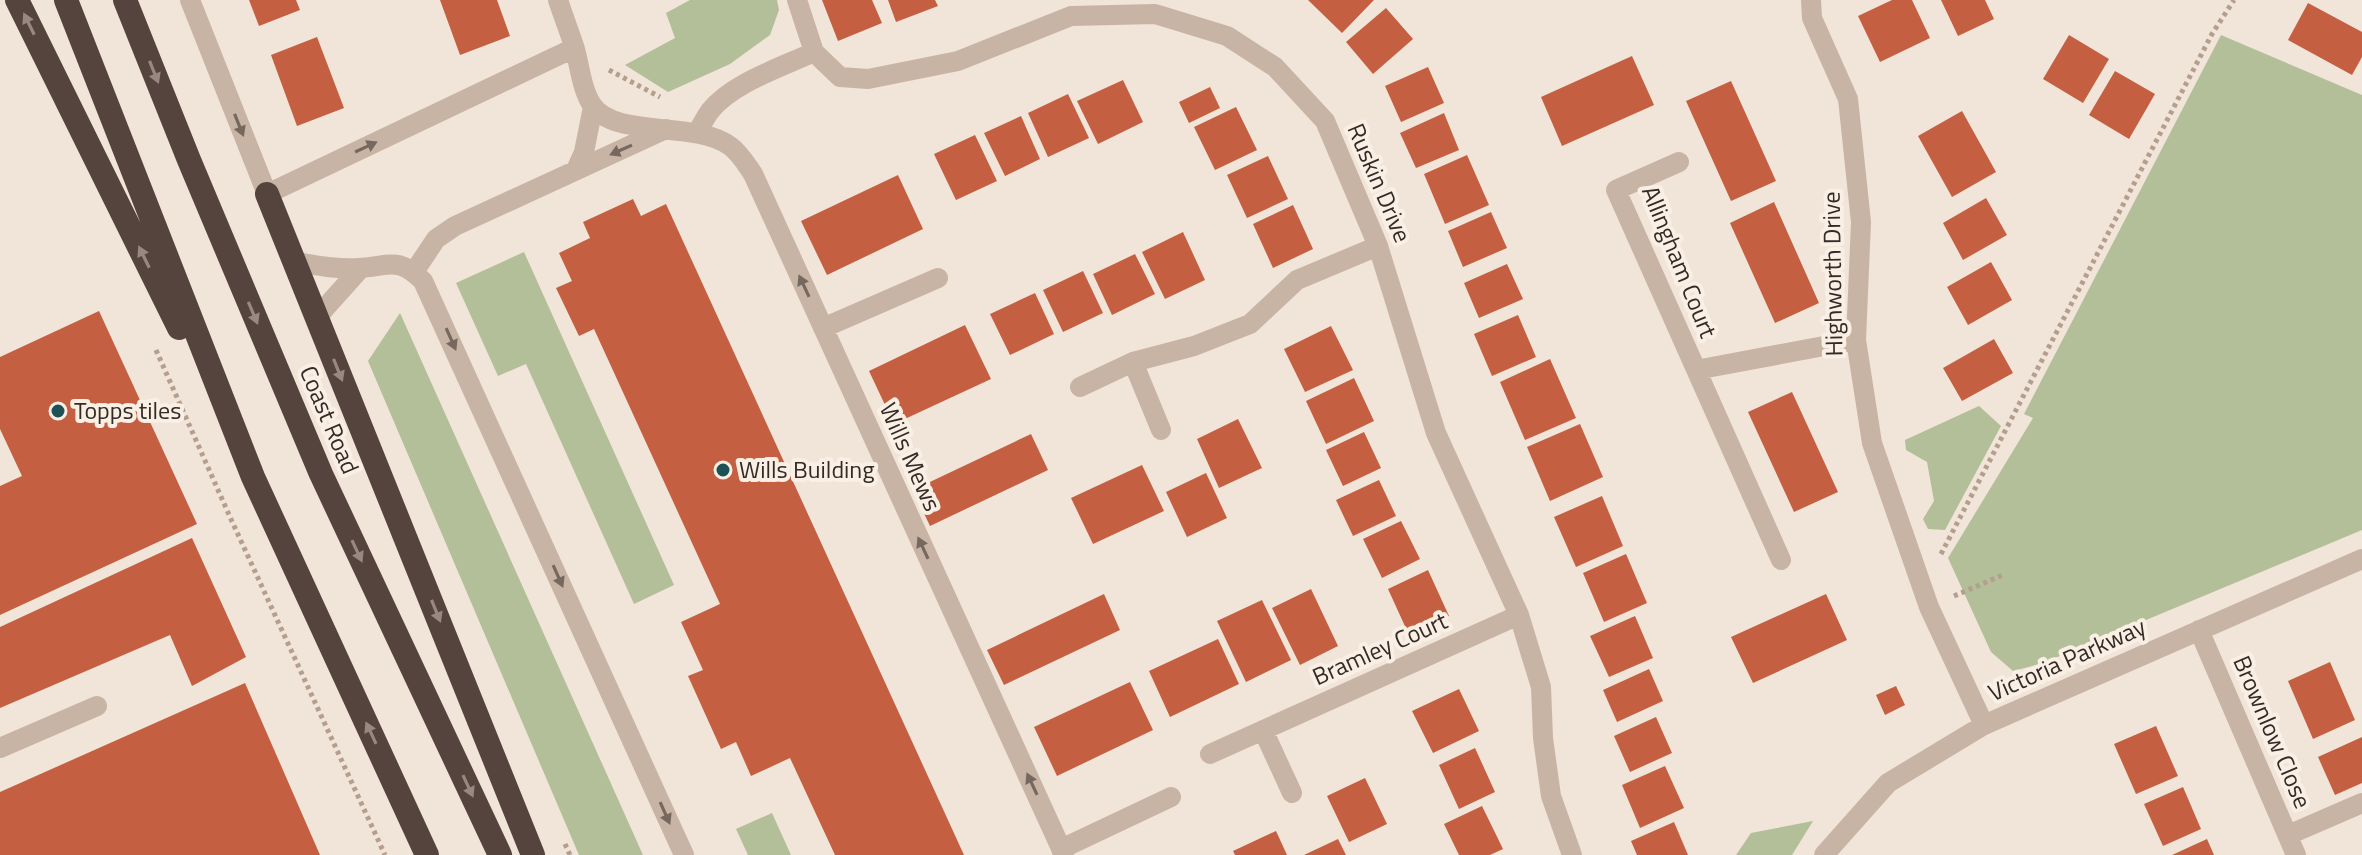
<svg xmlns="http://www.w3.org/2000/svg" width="2362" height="855" font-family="'Titillium Web',sans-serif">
	<rect width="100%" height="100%" fill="#f1e4d8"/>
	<!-- green -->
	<path fill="#b3bf98" d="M690,0H777L779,10L770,35L730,64L668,92L625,65L675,38L666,13Z
		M2221,35L2362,95V530L2043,663L2013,671L1991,652L1948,558L2033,418L2024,414Z
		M524,252L674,585L634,604L526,364L498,376L456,283Z
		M400,313L643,855H579L368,361Z
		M1979,406L2001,426L1945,530L1928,529L1923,519L1934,501L1927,462L1906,450L1905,440Z
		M772,813L791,855H748L736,829Z
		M1813,821L1792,855H1736L1751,833Z"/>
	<!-- building -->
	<path fill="#c55f41" d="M249,0H296L300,10L259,26Z
		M440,0H497L510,36L460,55Z
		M822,0H872L882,23L838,41Z
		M888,0H935L938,6L896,22Z
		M1308,0H1374L1342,33Z
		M1892,0H1912L1930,38L1880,62L1858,16Z
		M1941,0H1985L1994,19L1958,36Z
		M2308,3L2362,32V57L2352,75L2288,40Z
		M1386,8L1413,39L1373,74L1346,42Z
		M2069,35L2109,59L2083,103L2043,79Z
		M317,37L344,108L297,126L271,55Z
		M1632,56L1654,105L1562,146L1541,97Z
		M1428,67L1444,103L1401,122L1385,86Z
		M2115,71L2155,94L2129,139L2089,115Z
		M1123,80L1143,122L1098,144L1077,101Z
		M1731,81L1776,181L1731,201L1686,101Z
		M1210,87L1220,108L1189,123L1179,102Z
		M1068,94L1089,138L1048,157L1028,113Z
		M1236,107L1257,150L1215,170L1194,127Z
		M1962,111L1996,172L1952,197L1918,136Z
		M1444,113L1459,150L1416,168L1400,133Z
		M1021,116L1040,159L1005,176L984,133Z
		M975,135L997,181L956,200L934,154Z
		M1467,155L1489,205L1445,224L1424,174Z
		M1268,156L1288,199L1247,218L1227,175Z
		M898,175L923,229L827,275L801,221Z
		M1986,198L2007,235L1963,260L1943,223Z
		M633,199L641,216L666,204L964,855H835L790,758L751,776L736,742L721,749L688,676L703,670L681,622L720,604L594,329L579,336L556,288L572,281L559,253L590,238L583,222Z
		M1774,202L1819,303L1775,323L1730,223Z
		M1293,205L1313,249L1273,268L1253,224Z
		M1491,212L1507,248L1463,267L1448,231Z
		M1183,232L1205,280L1165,299L1142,252Z
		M1135,254L1155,294L1112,315L1093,274Z
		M1991,262L2012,300L1968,325L1947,287Z
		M1507,264L1523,299L1479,318L1464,283Z
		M1083,271L1103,313L1063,332L1043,290Z
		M1035,293L1054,334L1010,355L990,314Z
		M99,311L197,524L0,615V486L22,476L0,429V357Z
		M1518,315L1536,357L1492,376L1474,334Z
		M965,325L991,379L894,424L869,371Z
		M1331,326L1353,370L1305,392L1284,349Z
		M1994,339L2013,373L1962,401L1943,368Z
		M1550,359L1576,418L1525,440L1500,382Z
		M1354,378L1374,421L1326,444L1306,401Z
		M1792,392L1838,492L1794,512L1748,412Z
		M1238,419L1262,468L1219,488L1197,439Z
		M1580,424L1603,477L1550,501L1527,447Z
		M1364,432L1381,468L1343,486L1326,450Z
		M1031,434L1048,470L930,526L913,490Z
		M1142,465L1164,511L1093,544L1071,498Z
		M1206,473L1227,518L1187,537L1166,492Z
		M1379,480L1396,516L1353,536L1336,500Z
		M1602,496L1623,546L1576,567L1554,517Z
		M1401,521L1420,559L1382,578L1363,539Z
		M192,538L246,657L192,686L170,635L0,708V627Z
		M1626,554L1647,603L1604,622L1583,573Z
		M1428,570L1449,616L1409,635L1388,589Z
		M1311,589L1338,646L1300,665L1272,608Z
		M1104,594L1120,630L1004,685L987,650Z
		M1826,594L1847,640L1753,683L1731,637Z
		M1262,600L1291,660L1246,682L1217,621Z
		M1635,616L1653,658L1609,677L1590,636Z
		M1218,639L1239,684L1170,717L1149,671Z
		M2330,662L2355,720L2313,739L2288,681Z
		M1649,669L1663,701L1617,722L1603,690Z
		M1130,682L1153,730L1057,776L1034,727Z
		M245,683L320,855H0V792Z
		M1896,686L1905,705L1885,715L1876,695Z
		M1459,689L1479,731L1433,753L1412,711Z
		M1656,717L1672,753L1630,772L1614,736Z
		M2156,726L2178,776L2136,794L2114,744Z
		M2362,737V783L2335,795L2318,757Z
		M1475,748L1495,792L1459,809L1439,765Z
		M1665,766L1684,808L1640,828L1622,785Z
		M1365,778L1387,824L1349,842L1327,796Z
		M2183,787L2201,829L2163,846L2144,804Z
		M1482,806L1503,849L1490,855H1459L1444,824Z
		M1674,822L1688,855H1637L1631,841Z
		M1276,831L1287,855H1235L1233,851Z
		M1338,839L1346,855H1304Z
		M2207,839L2214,855H2172Z"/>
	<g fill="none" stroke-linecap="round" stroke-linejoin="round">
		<!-- path -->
		<path stroke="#b49e8e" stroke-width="5" stroke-dasharray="4 4" stroke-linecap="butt" d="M609,70L660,97
			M156,350L230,517L385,855
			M1941,554L2212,34L2234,0
			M1954,596L2005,574
			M565,844L570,855"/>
		<!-- minor -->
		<path stroke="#c8b4a4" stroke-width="20" d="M190,0L267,194L574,48
			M558,0C563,15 569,31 574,46C580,65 581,88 592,105C615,139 694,120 730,146C740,153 746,164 753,174L1064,855
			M797,0L814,52L840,77L868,79L958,61L1071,16L1155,14L1227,36L1275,67L1325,121L1378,246L1436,433L1519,615L1541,687L1543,738L1551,796L1572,855
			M1811,0L1812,18L1848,99L1861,222L1856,340L1872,443L1929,607L1984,725
			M697,133C701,126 705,118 710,111C732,83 782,67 814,52
			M1679,162L1616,190L1781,560
			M576,170L584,152L593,107
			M295,262C315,265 337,270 358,268C388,267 397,255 423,281L684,855
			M414,272L436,239L455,226L666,129
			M317,317L360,269
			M823,328L938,278
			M1133,362L1161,430
			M1696,370L1856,340
			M1080,387L1133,362L1194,346L1250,324L1297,280L1378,246
			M2199,630L2296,855
			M1263,730L1292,793
			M0,748L97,706
			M1210,754L1519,615
			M2288,835L2362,803
			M1061,849L1171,797
			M1824,855L1888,783L1984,725L2362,559"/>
		<!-- highway -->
		<path stroke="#55443d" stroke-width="24" d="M17,0L179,328
			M66,0L253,477L427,855
			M125,0L189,160L321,474L500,855
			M267,194L533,855"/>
	</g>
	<!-- one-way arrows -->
	<defs><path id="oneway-solid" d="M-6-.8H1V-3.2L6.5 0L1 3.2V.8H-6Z" transform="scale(2)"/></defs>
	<g fill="#978880">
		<use href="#oneway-solid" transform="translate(29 24) rotate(-116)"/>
		<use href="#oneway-solid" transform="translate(154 72) rotate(68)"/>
		<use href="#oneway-solid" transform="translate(144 257) rotate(-116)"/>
		<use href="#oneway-solid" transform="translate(253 313) rotate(67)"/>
		<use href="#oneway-solid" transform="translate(338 370) rotate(68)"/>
		<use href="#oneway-solid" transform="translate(357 551) rotate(65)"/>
		<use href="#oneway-solid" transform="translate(436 611) rotate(68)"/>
		<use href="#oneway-solid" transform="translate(371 733) rotate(-115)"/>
		<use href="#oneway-solid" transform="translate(468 786) rotate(65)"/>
	</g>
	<g fill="#77685f">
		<use href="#oneway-solid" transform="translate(239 125) rotate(68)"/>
		<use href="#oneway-solid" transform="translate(366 147) rotate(-25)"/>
		<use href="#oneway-solid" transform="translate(621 150) rotate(156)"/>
		<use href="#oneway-solid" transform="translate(804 286) rotate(-115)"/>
		<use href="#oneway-solid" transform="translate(451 339) rotate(66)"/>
		<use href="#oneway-solid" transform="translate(923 548) rotate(-115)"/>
		<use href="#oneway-solid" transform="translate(558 576) rotate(66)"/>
		<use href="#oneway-solid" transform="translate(1032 784) rotate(-115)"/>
		<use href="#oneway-solid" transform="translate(665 813) rotate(66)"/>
	</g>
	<!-- markers -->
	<g fill="#1c5255" stroke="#f9efe4" stroke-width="3">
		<circle cx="58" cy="411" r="8"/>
		<circle cx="723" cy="470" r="8"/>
	</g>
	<g text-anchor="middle" stroke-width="8" stroke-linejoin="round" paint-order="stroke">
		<!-- street labels -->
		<g font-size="24" fill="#342a26" stroke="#f9efe4">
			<text transform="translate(1379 183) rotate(67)" y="8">Ruskin Drive</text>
			<text transform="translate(1679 262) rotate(68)" y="8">Allingham Court</text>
			<text transform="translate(1833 274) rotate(-91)" y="8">Highworth Drive</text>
			<text transform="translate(329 420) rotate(67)" y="8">Coast Road</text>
			<text transform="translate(910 457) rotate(66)" y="8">Wills Mews</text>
			<text transform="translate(1380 649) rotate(-24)" y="8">Bramley Court</text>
			<text transform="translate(2067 660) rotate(-24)" y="8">Victoria Parkway</text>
			<text transform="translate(2272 732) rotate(67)" y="8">Brownlow Close</text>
		</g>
		<!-- poi labels -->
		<g font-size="24" fill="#342a26" stroke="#f9efe4" text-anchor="start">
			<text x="74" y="419">Topps tiles</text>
			<text x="739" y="478">Wills Building</text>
		</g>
	</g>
</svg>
